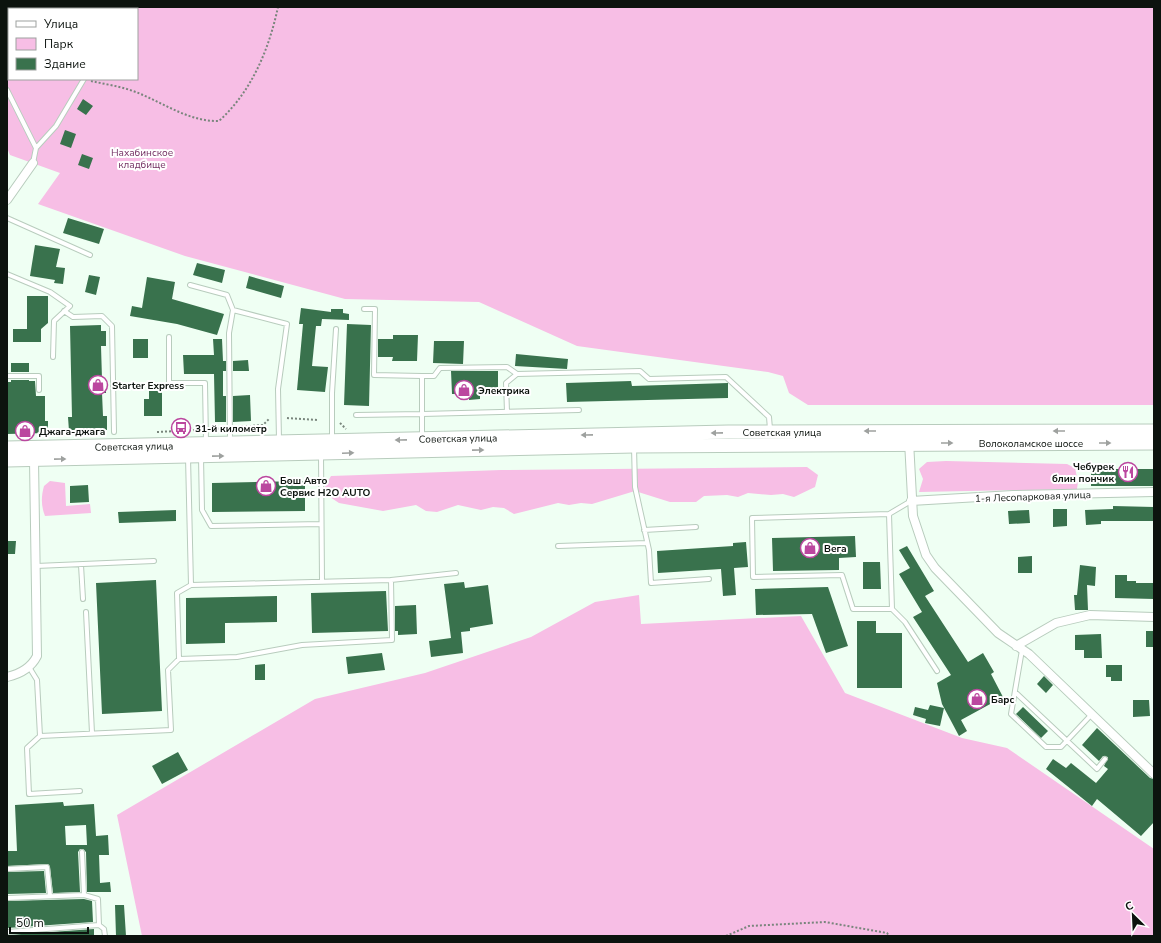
<svg xmlns="http://www.w3.org/2000/svg" width="1161" height="943" font-family="'Nunito Sans',sans-serif">
	<rect width="100%" height="100%" fill="#effff3"/>
	<!-- green -->
	<path fill="#f7bee5" fill-rule="evenodd" d="M7,7H1154V405H808L789,393L783,376L768,372L577,346L479,302L345,299L185,256L38,204L60,173L10,155L7,148ZM9,9H137V79H9Z
		M946,461L1067,464L1075,468L1078,482L1077,489L919,492L923,479L919,469L927,462Z
		M807,467L818,475L815,487L794,497L783,494L771,495L748,493L738,497L727,495L704,496L696,502H670L635,491L592,504L581,503L569,505L558,503L514,514L504,508L493,507L481,510L458,505L437,512L426,511L416,505L383,511L339,503L330,497L325,486L331,476L501,470Z
		M50,481L65,483L66,506L90,504L91,513L45,516C41,506 41,497 44,486Z
		M639,595L641,624L801,616L845,693L962,738L1007,748L1154,849V936H142L117,815L315,699L425,673L531,637L595,602Z"/>
	<!-- building -->
	<path fill="#39724d" fill-rule="evenodd" d="M83,99L93,106L86,115L77,109Z
		M65,130L76,134L71,148L60,144Z
		M82,154L93,158L89,169L78,165Z
		M68,218L104,229L99,244L63,233Z
		M35,245L60,249L56,267L65,268L63,284L54,283L55,280L30,276Z
		M197,263L225,270L222,283L193,275Z
		M89,275L100,277L96,295L85,292Z
		M249,276L284,286L281,298L246,288Z
		M147,277L175,282L172,299L224,314L217,335L177,324L130,316L132,306L142,308Z
		M27,296H48V323L41,329V342H13V329H27Z
		M301,308L331,312V309H343V313L349,314V320L322,319L321,326H316L312,366L328,367L325,392L297,390L303,324H299Z
		M347,324L371,325L369,406L344,405Z
		M101,325V331H106V346H101L102,379H106V393H102L103,416H107V430L69,431L68,417H72L70,326Z
		M393,335H418L417,361H392L393,357H378V339H393Z
		M133,339H148V358H133Z
		M213,339H222L223,361H226V371H223V396H226V422H215L214,374H184L183,355H214Z
		M434,341H464L463,364L433,363Z
		M516,354L568,359L567,369L515,366Z
		M248,360L249,371H233V361Z
		M11,363H29V372H11Z
		M451,371H498V393H480V399L469,400V394H452Z
		M11,380H29V381H35L36,396H45V421H48V433L7,434V382H11Z
		M631,381L632,386L728,383V398L567,402L566,383Z
		M149,391H162V416H144V399H149Z
		M250,395L251,421L233,422V396Z
		M1091,469H1154V486H1091Z
		M305,481V511L212,512V483Z
		M88,485L89,502L70,503V486Z
		M1113,506L1154,507V521H1101V524L1086,525L1085,510L1113,509Z
		M1053,509H1067V526L1053,527Z
		M176,510V521L119,523L118,512Z
		M1029,510L1030,523L1009,524L1008,511Z
		M855,536L856,557L839,558V570L773,571L772,538Z
		M7,541H16L15,554H7Z
		M746,542L748,567L734,568L736,595L723,596L721,569L658,573L657,551L733,546V543Z
		M907,546L934,591L925,596L968,662L983,653L994,672L991,674L1003,697L961,720L967,731L959,736L942,704L937,683L951,675L913,617L922,612L899,574L910,568L899,550Z
		M1032,556V573H1018V557Z
		M863,562H880L881,589H863Z
		M1080,565L1096,567L1095,586L1087,585L1088,610H1075L1074,595H1077Z
		M1115,575H1127V581H1136V583H1154V599L1115,598Z
		M156,580L162,711L102,714L96,583Z
		M464,582L465,588L488,585L493,624L470,628V631L461,632L463,653L431,657L429,641L451,638L444,584Z
		M828,587L848,646L826,653L812,614L756,615L755,589Z
		M386,591L388,631L312,633L311,593Z
		M277,596V622L225,623V643L186,644V598Z
		M416,605L417,634L398,635V631H395V606Z
		M857,621H876V633H902V688H857Z
		M1146,631H1154V647H1146Z
		M1101,634L1102,658H1084V650H1075V635Z
		M382,653L385,670L348,674L346,657Z
		M265,664V680H255V665Z
		M1106,665H1122V681H1111V677H1106Z
		M1044,676L1053,685L1046,693L1037,684Z
		M1133,700H1149L1150,716L1133,717Z
		M930,705L944,708L940,726L925,723L926,719L913,715L915,707L928,710Z
		M1023,707L1048,731L1041,738L1016,714Z
		M1097,728L1150,778L1154,779V822L1141,836L1097,799L1092,806L1046,769L1053,759L1066,768L1071,763L1096,783L1108,769L1104,766L1108,757L1103,756L1099,761L1082,745Z
		M178,752L188,770L162,784L152,766Z
		M63,802L64,806L94,804L96,836L108,835L109,855H99L100,883L110,882L111,892H87L86,852L83,849H80L78,852L80,892L53,893L50,867L48,864L7,866V851H17L15,805ZM86,825L87,845H66L65,826Z
		M44,871L46,893L7,894V872Z
		M84,899L92,901L93,922L7,928V901Z
		M115,905H124L126,936H116Z
		M94,929V936H7V935Z"/>
	<g fill="none" stroke-linecap="round" stroke-linejoin="round">
		<defs>
			<path id="lane" d="M108,9V7
				M7,90L36,148L33,163
				M36,148L56,126L84,79
				M7,218L90,255
				M7,274L50,292L70,306L54,321L53,357
				M190,285L227,295L233,310L287,324L278,389L279,440
				M364,309H375L374,375L422,376
				M64,311L73,317L102,316L112,326L114,432
				M169,337V383H205L206,442
				M7,376H39V390
				M579,410L422,414V376H434L440,368L507,367L517,374L640,371L649,379L726,377L769,417L770,429
				M507,412L506,383L517,374
				M356,415L422,414V437
				M332,439V393L336,329
				M230,442L229,333L233,310
				M634,447L635,487L649,550L651,583L709,579
				M321,454L322,581
				M201,457L202,510L211,526L321,524
				M889,514L892,609H853L842,575L753,577L752,518L889,514L911,501
				M644,530L696,527
				M558,546L647,543
				M81,565L83,599
				M36,566L154,561
				M391,580L456,573
				M892,609L905,622L937,671
				M86,612L92,733
				M1022,650L1011,714L1046,747H1061L1092,714
				M179,659L177,593L191,585
				M29,667L37,680L40,736L171,730L168,670L179,659L237,657L302,645L392,640L391,580L191,585L188,457
				M1015,692L1097,769L1105,759
				M40,736L27,748L29,794L80,791
				M7,869L47,867L50,896
				M84,895L98,899L99,925L104,929L105,936
				M7,898L84,895L82,852
				M7,932L99,925"/>
			<path id="street" d="M7,200L33,163
				M909,441L913,516L926,555L935,568L998,633L1029,654L1154,774
				M911,501L1013,495L1154,492
				M1016,646L1056,623L1090,615L1154,617
				M7,677C20,674 31,668 37,656L34,460"/>
			<path id="primary" d="M7,448L728,432L1154,431
				M7,460L634,446L1154,443"/>
		</defs>
		<!-- lane casing -->
		<use href="#lane" stroke="#b8ccbd" stroke-width="6"/>
		<!-- street casing -->
		<use href="#street" stroke="#b8ccbd" stroke-width="10"/>
		<!-- primary casing -->
		<use href="#primary" stroke="#b8ccbd" stroke-width="15"/>
		<!-- path -->
		<path stroke="#79857c" stroke-width="2" stroke-dasharray="2 2" stroke-linecap="butt" d="M91,81C104,84 119,86 133,91C161,101 188,122 219,121C252,91 269,49 278,7
			M287,418L318,420
			M340,423L346,429
			M237,427L263,425L269,419
			M213,429L224,428
			M157,432L198,430
			M726,936L749,926L825,922L887,933L889,936"/>
		<!-- lane -->
		<use href="#lane" stroke="#fff" stroke-width="4"/>
		<!-- street -->
		<use href="#street" stroke="#fff" stroke-width="8"/>
		<!-- primary -->
		<use href="#primary" stroke="#fff" stroke-width="13"/>
	</g>
	<!-- one-way arrows -->
	<defs><path id="oneway-solid" d="M-6-.8H1V-3.2L6.5 0L1 3.2V.8H-6Z"/></defs>
	<g fill="#9ea19f">
		<use href="#oneway-solid" transform="translate(870 431) rotate(180)"/>
		<use href="#oneway-solid" transform="translate(1059 431) rotate(-180)"/>
		<use href="#oneway-solid" transform="translate(717 433) rotate(179)"/>
		<use href="#oneway-solid" transform="translate(587 435) rotate(179)"/>
		<use href="#oneway-solid" transform="translate(401 440) rotate(179)"/>
		<use href="#oneway-solid" transform="translate(947 443)"/>
		<use href="#oneway-solid" transform="translate(1105 443)"/>
		<use href="#oneway-solid" transform="translate(478 450) rotate(-1)"/>
		<use href="#oneway-solid" transform="translate(348 453) rotate(-2)"/>
		<use href="#oneway-solid" transform="translate(218 456) rotate(-1)"/>
		<use href="#oneway-solid" transform="translate(60 459) rotate(-1)"/>
	</g>
	<!-- icons -->
	<defs>
		<symbol id="shop-ring" viewBox="-11 -11 22 22"><circle r="9.5" fill="#fff" stroke="#bb479f" stroke-width="1.5"/><path d="M-5-2.5h2.3a2.7 3.5 0 0 1 5.4 0H5L5.5 6h-11ZM-1.5-2.5h3a1.5 2.3 0 0 0-3 0Z" fill="#bb479f"/></symbol>
		<symbol id="bus-ring" viewBox="-11 -11 22 22"><circle r="9.5" fill="#fff" stroke="#bb479f" stroke-width="1.5"/><path d="M-5-6H5V4H4V6H2V4H-2V6H-4V4H-5ZM-3.5-4V0h7V-4ZM-3.5 1.2v1.5H-2V1.2ZM2 1.2v1.5H3.5V1.2Z" fill="#bb479f"/></symbol>
		<symbol id="restaurant-ring" viewBox="-11 -11 22 22"><circle r="9.5" fill="#fff" stroke="#bb479f" stroke-width="1.5"/><path d="M-5-6h1v4h1v-4h1v4h1v-4h1v5L-1.5 .5V6h-2V.5L-5-1ZM5-6V6H3V1.5H1.5Q1.5-4 5-6Z" fill="#bb479f"/></symbol>
	</defs>
	<g fill-rule="evenodd">
		<use href="#shop-ring" x="87" y="374" width="22" height="22"/>
		<use href="#shop-ring" x="453" y="379" width="22" height="22"/>
		<use href="#bus-ring" x="170" y="417" width="22" height="22"/>
		<use href="#shop-ring" x="14" y="420" width="22" height="22"/>
		<use href="#restaurant-ring" x="1117" y="461" width="22" height="22"/>
		<use href="#shop-ring" x="255" y="475" width="22" height="22"/>
		<use href="#shop-ring" x="799" y="537" width="22" height="22"/>
		<use href="#shop-ring" x="966" y="688" width="22" height="22"/>
	</g>
	<g text-anchor="middle" stroke-width="4" stroke-linejoin="round" paint-order="stroke">
		<!-- park labels -->
		<g font-size="10" fill="#743163" stroke="#fff">
			<text x="142" y="156">Нахабинское<tspan x="142" dy="12">кладбище</tspan></text>
		</g>
		<!-- poi labels -->
		<g font-size="10" font-weight="bold" fill="#0c130e" stroke="#fff" text-anchor="start">
			<text x="112" y="389">Starter Express</text>
			<text x="478" y="394">Электрика</text>
			<text x="195" y="432">31-й километр</text>
			<text x="39" y="435">Джага-джага</text>
			<text x="1114" y="470" text-anchor="end">Чебурек<tspan x="1114" dy="12">блин пончик</tspan></text>
			<text x="280" y="484">Бош Авто<tspan x="280" dy="12">Сервис H2O AUTO</tspan></text>
			<text x="824" y="552">Вега</text>
			<text x="991" y="703">Барс</text>
		</g>
		<!-- street labels -->
		<g font-size="10" fill="#0c130e" stroke="#fff">
			<text x="782" y="436">Советская улица</text>
			<text transform="translate(458 438) rotate(-1)" y="4">Советская улица</text>
			<text x="1031" y="447">Волоколамское шоссе</text>
			<text transform="translate(134 446) rotate(-1)" y="4">Советская улица</text>
			<text transform="translate(1033 496) rotate(-2)" y="4">1-я Лесопарковая улица</text>
		</g>
	</g>
	<!-- border -->
	<rect width="1161" height="943" fill="none" stroke="#0c130e" stroke-width="16"/>
	<!-- legend -->
	<rect x="8" y="8" width="130" height="72" fill="#ffffff" stroke="#9ea19f"/>
	<rect x="16" y="21" width="20" height="6" fill="#ffffff" stroke="#9ea19f"/>
	<text x="44" y="28" font-size="12" fill="#0c130e">Улица</text>
	<rect x="16" y="38" width="20" height="12" fill="#f7bee5" stroke="#9ea19f"/>
	<text x="44" y="48" font-size="12" fill="#0c130e">Парк</text>
	<rect x="16" y="58" width="20" height="12" fill="#39724d" stroke="#9ea19f"/>
	<text x="44" y="68" font-size="12" fill="#0c130e">Здание</text>
	<!-- north arrow -->
	<g transform="translate(1133 915) rotate(336)" stroke="#ffffff" stroke-width="3" paint-order="stroke">
	<path d="M0-3L7 15L0 10L-7 15Z" fill="#0c130e"/>
	<text y="-6" font-size="11" font-weight="bold" text-anchor="middle" fill="#0c130e">С</text>
	</g>
	<!-- scale -->
	<path d="M10 927v6h78v-6" fill="none" stroke="#0c130e" stroke-width="2"/>
	<text x="16" y="927" font-size="12" fill="#0c130e" stroke="#ffffff" stroke-width="3" paint-order="stroke">50 m</text>
</svg>
